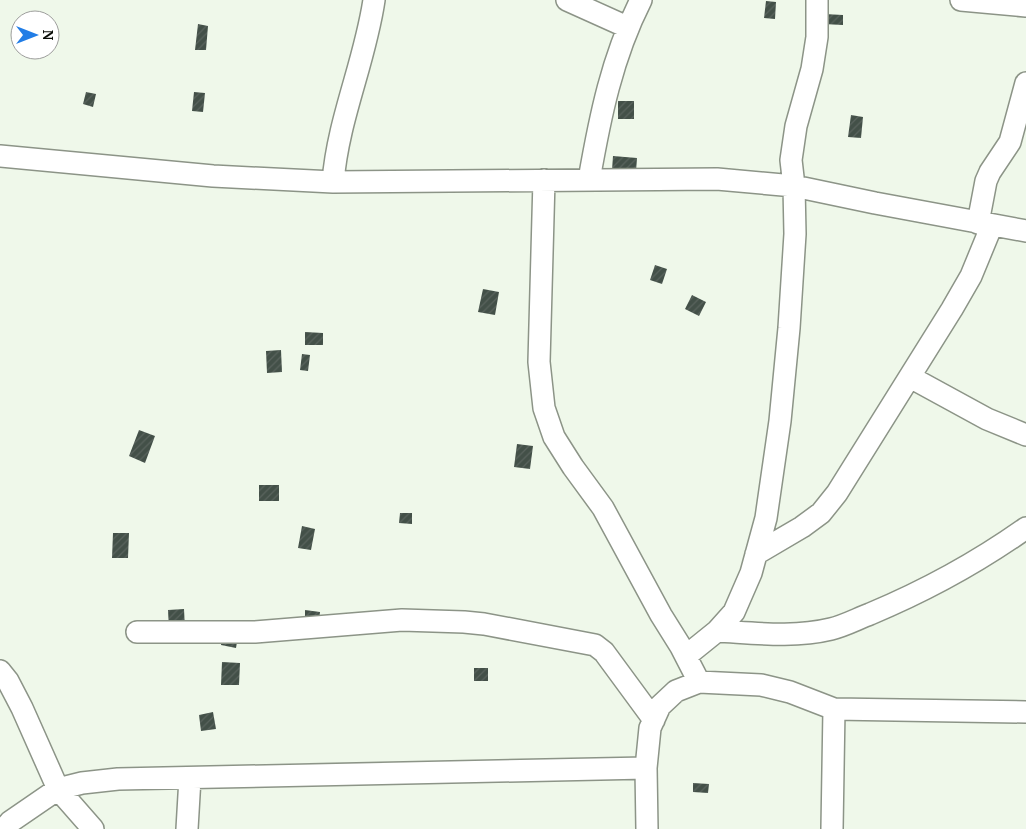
<svg xmlns="http://www.w3.org/2000/svg" width="1026" height="829" font-family="'PT Serif',serif">
	<defs>
		<pattern id="building-hatch" width="6" height="6" patternUnits="userSpaceOnUse" patternTransform="scale(1.25)"><rect width="6" height="6" fill="#435048"/><path d="M-1 1l2-2M0 6l6-6M5 7l2-2" fill="none" stroke="#5a645e"/></pattern>
	</defs>
	<rect width="100%" height="100%" fill="#eff8ea"/>
	<!-- building -->
	<path fill="url(#building-hatch)" d="M766,1L776,2L775,19L764,18Z
		M824,14L843,15V25L823,24Z
		M198,24L208,26L206,50H195Z
		M86,92L96,94L93,107L83,104Z
		M194,92L205,93L203,112L192,111Z
		M618,101H634V119H618Z
		M851,115L863,117L861,138L848,137Z
		M613,156L637,158L636,172L612,170Z
		M655,265L667,269L662,284L650,280Z
		M483,289L499,292L495,315L478,312Z
		M692,295L706,302L699,316L685,309Z
		M305,332L323,333V345H305Z
		M281,350L282,372L267,373L266,351Z
		M302,354L310,355L308,371L300,370Z
		M139,430L155,436L145,463L129,456Z
		M517,444L533,446L530,469L514,467Z
		M259,485H279V501H259Z
		M400,513H412V524L399,523Z
		M302,526L315,529L311,550L298,548Z
		M113,533H129L128,558H112Z
		M184,609L185,629L169,630L168,610Z
		M305,610L320,612L319,620L305,618Z
		M223,628L239,630L236,648L221,645Z
		M222,662L240,663L239,685H221Z
		M474,668H488V681H474Z
		M213,712L216,729L201,731L199,715Z
		M693,783L709,784L708,793L693,792Z"/>
	<g fill="none" stroke-linecap="round" stroke-linejoin="round">
		<defs>
			<path id="minor" d="M567,0L627,27
				M961,0L1026,6
				M0,156L213,176L333,182L717,179L794,186L875,203L1026,231
				M544,180L539,362L544,408L554,437L573,467L603,508L661,615L681,647L699,682
				M589,180C600,117 612,57 641,0
				M333,182C338,119 365,62 374,0
				M978,223L986,181L990,172L1010,142L1026,83
				M910,377L987,419L1026,435
				M756,554L802,527L821,513L837,493L952,309L971,276L992,225
				M717,631C755,633 794,638 831,629C844,626 857,619 870,614C925,591 978,562 1026,528
				M137,632H255L402,620L464,622L484,624L595,645L604,652L654,720
				M686,656L717,631L734,612L751,573L766,518L780,421L789,328L795,234L794,186L791,160L796,126L812,69L817,37V0
				M0,671L8,681L22,708L58,789L93,829
				M834,709L1026,712
				M4,829L10,822L58,789L82,783L118,779L646,768
				M187,829L190,778
				M647,829L646,768L650,728L660,706L676,691L699,682L761,685L790,692L834,709L832,829"/>
		</defs>
		<!-- minor casing -->
		<use href="#minor" stroke="#8c9487" stroke-width="24"/>
		<!-- minor -->
		<use href="#minor" stroke="#fff" stroke-width="21"/>
	</g>
	<!-- north arrow -->
	<g transform="translate(35 35) rotate(90)"><circle r="24" fill="#ffffff" stroke="#9d9e9c"/>
	<path d="M0-4L9 19L0 12L-9 19Z" fill="#217de6"/>
	<text y="-8" font-size="14" font-weight="bold" text-anchor="middle" fill="#0a0d08">N</text>
	</g>
</svg>
